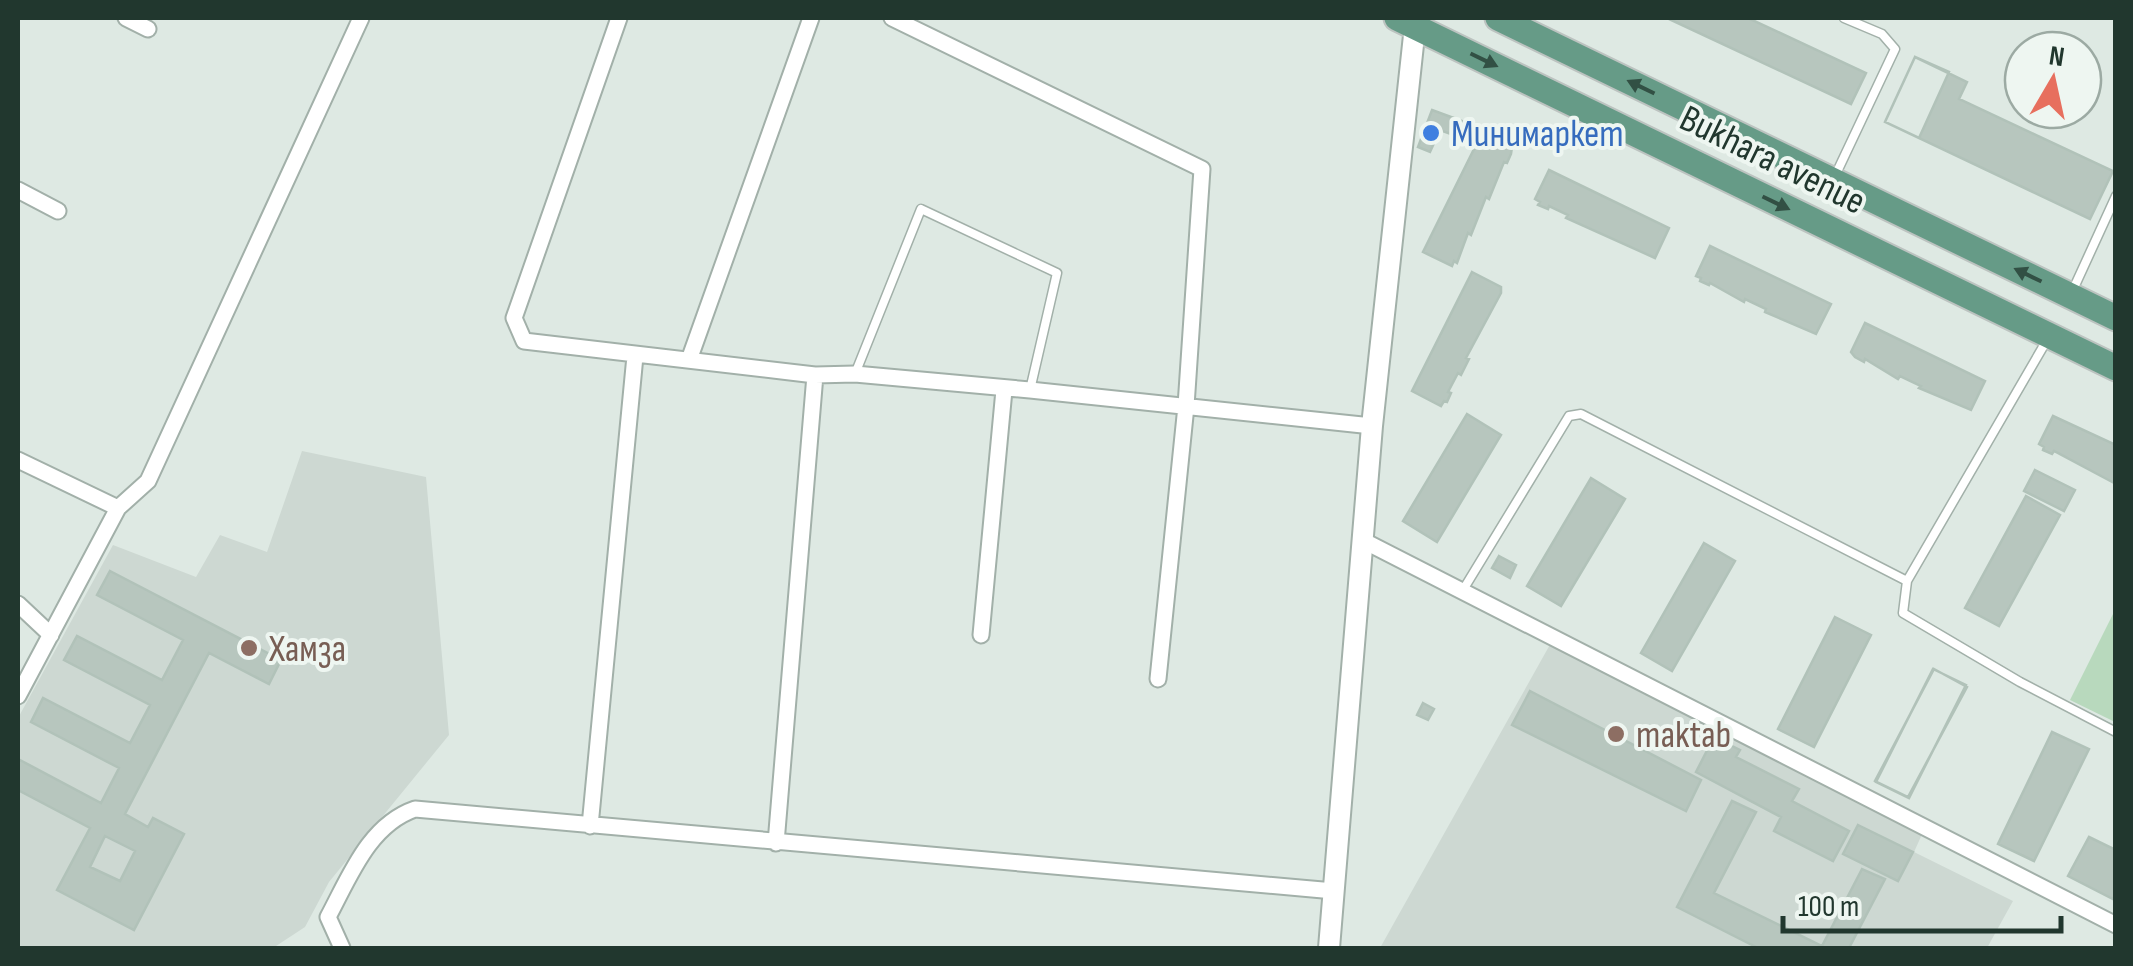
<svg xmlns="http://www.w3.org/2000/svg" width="2133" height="966" font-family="'Sofia Sans Condensed',sans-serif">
	<rect width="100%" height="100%" fill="#dee9e3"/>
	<!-- built -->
	<path fill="#cdd8d2" d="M302,451L426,477L449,735L329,882L305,927L273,948H18V718L113,545L196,577L220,535L267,552Z
		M1552,641L1923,832L1914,852L2013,901L1987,948H1380Z"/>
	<!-- green -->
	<path fill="#b8d9bd" d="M2115,610V722L2070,700Z"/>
	<!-- building -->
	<path fill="#b7c6be" stroke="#b1c2b9" stroke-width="2.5" fill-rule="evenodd" d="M1667,18H1748L1866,73L1851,104Z
		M1915,57L1967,82L1959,99L2113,171L2090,219L1885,122Z
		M1915,57L1949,72L1919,138L1885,122Z
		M1432,110L1462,121L1456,136L1440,130L1430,152L1418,147Z
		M1482,133L1512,147L1511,154L1507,163L1504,162L1489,199L1486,197L1471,235L1468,233L1457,263L1454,261L1452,266L1423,252Z
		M1549,170L1669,228L1655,258L1566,218L1568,215L1549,206L1548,209L1538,205L1540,202L1535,199Z
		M1710,246L1831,304L1816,334L1765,312L1766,309L1745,299L1744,302L1710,283L1709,285L1700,281L1701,278L1696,276Z
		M1472,272L1501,287V293L1466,358L1469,359L1461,375L1458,373L1448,392L1451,393L1447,402L1444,401L1441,406L1412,391Z
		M1865,323L1985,381L1971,410L1919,388L1921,386L1900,376L1898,379L1865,359L1864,362L1855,357L1851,352Z
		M1467,414L1501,435L1437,542L1403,521Z
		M2053,416L2116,445V484L2054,451L2052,454L2043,450L2044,447L2039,444Z
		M2035,470L2075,490L2064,511L2024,491Z
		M1591,478L1625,499L1561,606L1527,586Z
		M2026,496L2060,515L1999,626L1965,608Z
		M1704,543L1735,561L1672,671L1641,653Z
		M1499,556L1516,565L1510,578L1492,568Z
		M110,571L281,660L269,684L209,653L125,814L148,827L153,818L184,834L134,930L57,890L90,828L18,790V759L101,803L119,768L31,722L43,698L130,743L150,705L64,660L77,636L162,680L183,640L97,595ZM105,836L135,851L120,881L90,867Z
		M1835,617L1871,635L1814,747L1778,729Z
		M1933,669L1966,685L1909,798L1876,782Z
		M1934,669L1967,687L1908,797L1875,781Z
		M1530,691L1701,780L1686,811L1512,725Z
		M1423,703L1434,709L1428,720L1417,715Z
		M2052,732L2089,749L2034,861L1998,844Z
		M1714,737L1740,750L1736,757L1799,789L1792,801L1849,831L1833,861L1774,831L1781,817L1696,772Z
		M1732,801L1756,812L1714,893L1822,946L1862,869L1885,879L1849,948H1758L1677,907Z
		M1858,825L1913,852L1898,881L1843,854Z
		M2089,837L2116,850V893L2113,899L2068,876Z"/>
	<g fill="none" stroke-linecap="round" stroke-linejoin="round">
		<defs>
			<path id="service" d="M1835,176L1895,49L1882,34L1844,18
				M2072,292L2116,196
				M2047,340L1907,581L1903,613L2020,682L2116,732
				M855,374L921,209L1057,273L1030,390
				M1463,590L1569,416L1581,414L1907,581"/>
			<path id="minor" d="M126,18L148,29
				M619,18L514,318L524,341L815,375L855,374L1030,390L1372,426
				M892,18L1202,169L1186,406L1158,679
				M18,190L58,211
				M689,360L811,18
				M18,460L118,508
				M1364,541L2116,925
				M18,604L51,635
				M981,635L1004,390
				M18,696L118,508L148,481L361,18
				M590,826L635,356
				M776,843L815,375
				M342,948L328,917C350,876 369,825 415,809L1334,891"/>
			<path id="tertiary" d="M1329,948L1372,426L1415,26"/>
			<path id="primary" d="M1397,18L2116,368
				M1498,18L2116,318"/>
		</defs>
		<!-- service casing -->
		<use href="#service" stroke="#a2b0a9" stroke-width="11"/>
		<!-- minor casing -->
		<use href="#minor" stroke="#a2b0a9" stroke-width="19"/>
		<!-- tertiary casing -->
		<use href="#tertiary" stroke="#a2b0a9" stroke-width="24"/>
		<!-- primary casing -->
		<use href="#primary" stroke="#bcc3c0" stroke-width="29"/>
		<!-- service -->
		<use href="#service" stroke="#fff" stroke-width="8"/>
		<!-- minor -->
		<use href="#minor" stroke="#fff" stroke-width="15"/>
		<!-- tertiary -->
		<use href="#tertiary" stroke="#fff" stroke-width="20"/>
		<!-- primary -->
		<use href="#primary" stroke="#669b87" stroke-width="25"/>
	</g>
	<!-- one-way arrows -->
	<defs><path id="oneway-solid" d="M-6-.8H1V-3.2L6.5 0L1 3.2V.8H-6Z" transform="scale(2.5)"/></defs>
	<g fill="#325044">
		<use href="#oneway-solid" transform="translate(1484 60) rotate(26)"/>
		<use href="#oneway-solid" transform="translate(1641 87) rotate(-154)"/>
		<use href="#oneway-solid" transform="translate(1776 203) rotate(26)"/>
		<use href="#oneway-solid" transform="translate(2028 275) rotate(-154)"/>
	</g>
	<!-- markers -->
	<circle fill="#3f7fe0" stroke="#eef6f1" stroke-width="4" cx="1431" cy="133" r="10"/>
	<g fill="#8d6e63" stroke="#eef6f1" stroke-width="4">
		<circle cx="249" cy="648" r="10"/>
		<circle cx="1616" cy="734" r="10"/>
	</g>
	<g text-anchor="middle" stroke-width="8" stroke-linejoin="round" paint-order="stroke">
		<!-- shop labels -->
		<g font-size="38" fill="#366cbe" stroke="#eef6f1" text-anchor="start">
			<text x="1451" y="146">Минимаркет</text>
		</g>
		<!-- street labels -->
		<g font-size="38" fill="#21372e" stroke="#eef6f1">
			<text transform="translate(1773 159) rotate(26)" y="13">Bukhara avenue</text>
		</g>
		<!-- education labels -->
		<g font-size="38" fill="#785e54" stroke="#eef6f1" text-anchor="start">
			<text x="269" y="661">Хамза</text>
			<text x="1636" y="747">maktab</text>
		</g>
	</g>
	<!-- border -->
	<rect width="2133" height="966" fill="none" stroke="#21372e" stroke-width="40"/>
	<!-- north arrow -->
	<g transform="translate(2053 80) rotate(9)"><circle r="48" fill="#eef6f1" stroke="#9caaa3" stroke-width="2.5"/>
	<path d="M0-8L18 38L0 25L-18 38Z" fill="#e76f5e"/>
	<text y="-15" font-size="28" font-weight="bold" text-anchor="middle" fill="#21372e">N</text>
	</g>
	<!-- scale -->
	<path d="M1783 916v15h278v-15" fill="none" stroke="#21372e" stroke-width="5"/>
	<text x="1798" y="916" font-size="30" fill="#21372e" stroke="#eef6f1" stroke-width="8" paint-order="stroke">100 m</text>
</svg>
